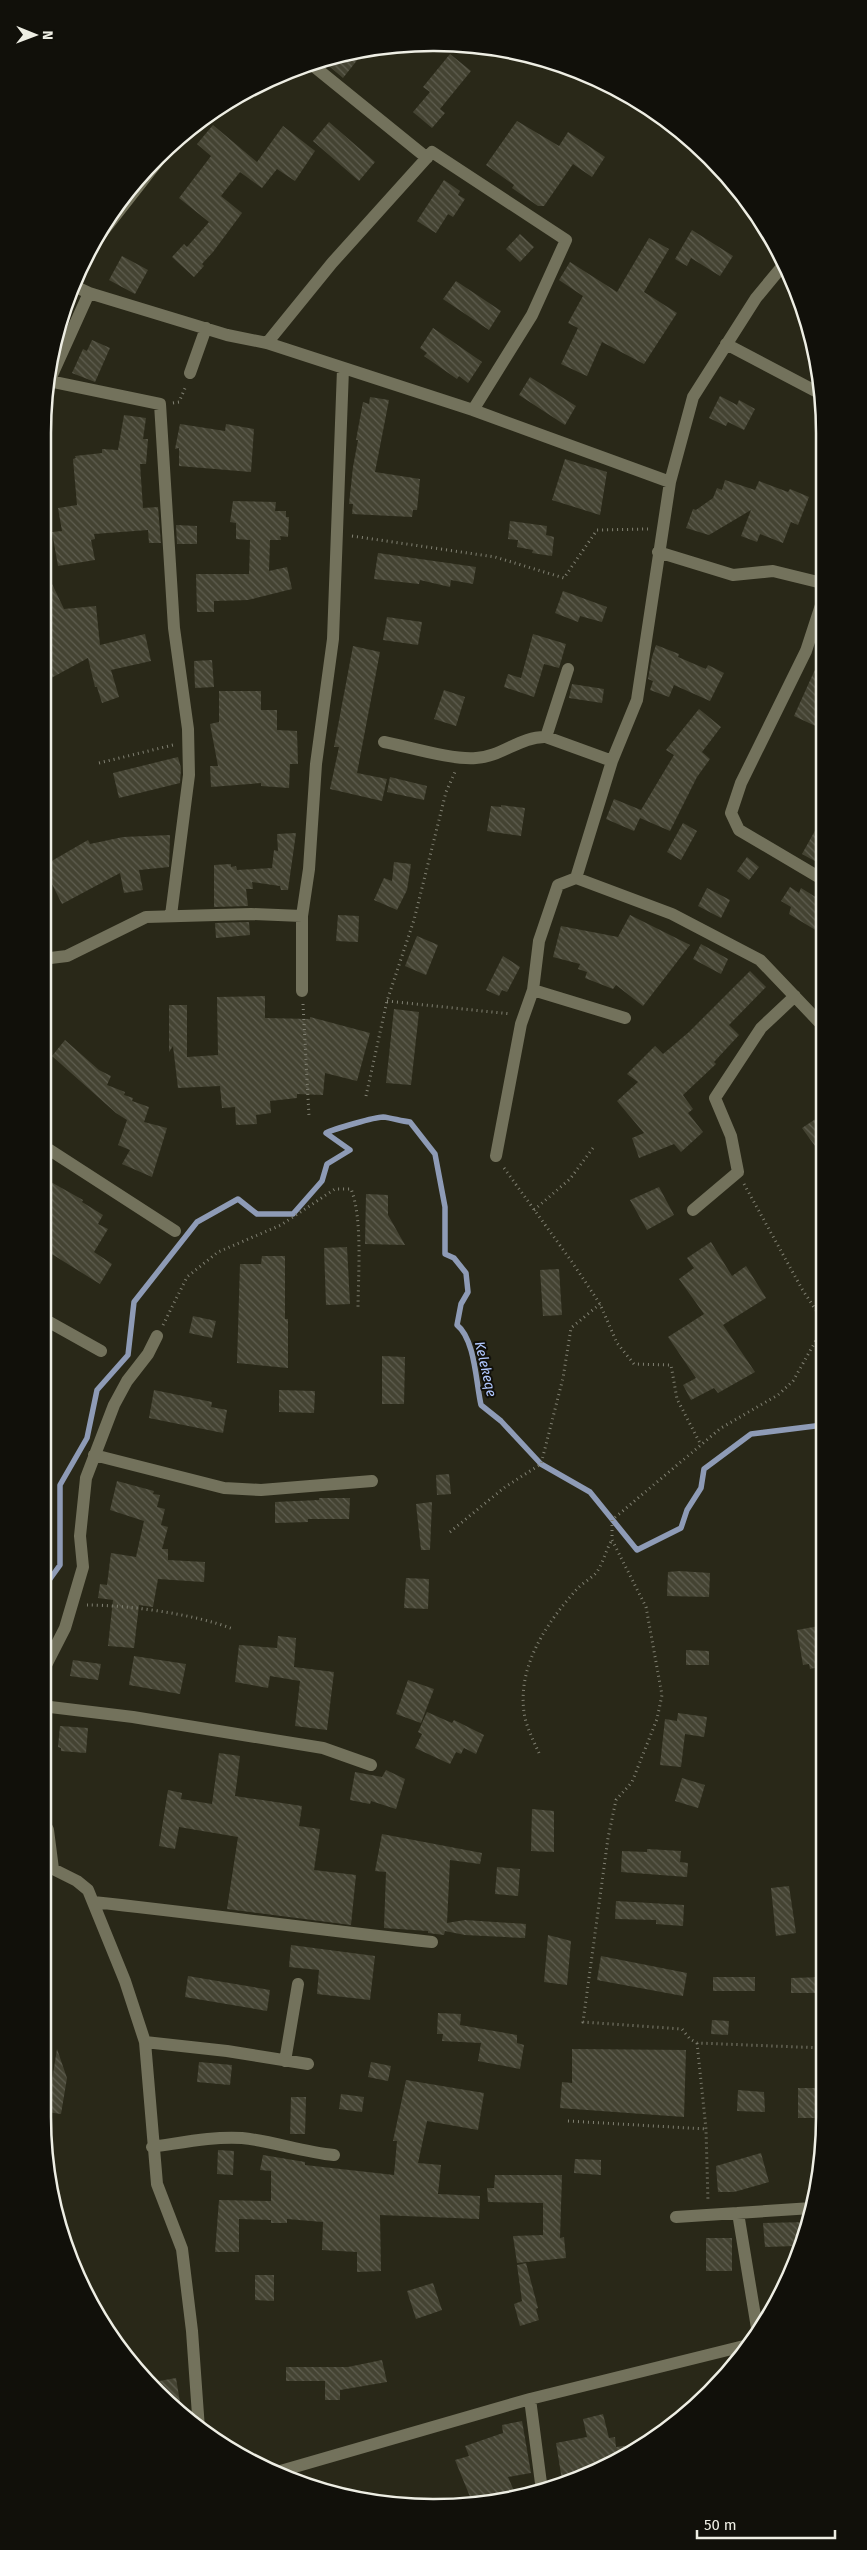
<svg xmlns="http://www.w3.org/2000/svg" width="867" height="2550" font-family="'Fira Sans',sans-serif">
	<defs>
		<pattern id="building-back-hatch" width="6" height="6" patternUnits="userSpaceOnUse" patternTransform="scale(1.25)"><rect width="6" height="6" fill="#444332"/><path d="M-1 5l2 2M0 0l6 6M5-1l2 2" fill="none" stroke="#5f5e50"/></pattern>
	</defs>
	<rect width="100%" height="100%" fill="#292818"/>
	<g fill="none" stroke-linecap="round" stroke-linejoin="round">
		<!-- stream -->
		<path stroke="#8e9bb6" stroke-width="5.5" d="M42,1590L60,1565V1485L87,1438L97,1390L128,1355L134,1302L197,1222L238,1199L257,1214H293L322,1181L327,1164L350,1150L326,1133C334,1129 375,1117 383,1117C392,1118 401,1121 410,1122L435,1154L445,1207V1254L454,1258L466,1273L468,1292L461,1304L457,1325C475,1339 476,1383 481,1405L501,1421L541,1464L590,1492L637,1550L681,1528L687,1510L701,1488L704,1469L751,1434L823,1425"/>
	</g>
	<!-- building -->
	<path fill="url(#building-back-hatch)" d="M366,49L343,78L329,66L336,57Z
		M450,54L471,71L440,109L445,113L432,128L413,112L430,92L423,87Z
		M517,121L559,146L568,132L605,157L592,177L573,164L544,206H538L512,188L514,185L486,165Z
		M329,122L375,162L359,181L313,141Z
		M213,125L257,162L283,126L315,151L295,181L277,169L262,188L240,172L221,196L242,213L213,252L202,264L204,266L194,277L172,257L184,244L187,247L209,222L179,198L211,156L197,144Z
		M444,180L460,191L458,195L465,199L453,217L448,214L436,233L417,221Z
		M692,230L733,256L720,276L691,258L687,266L675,259Z
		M520,234L534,247L520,262L506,249Z
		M649,238L669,249L644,292L677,313L644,364L602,342L587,376L561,364L578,328L568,323L583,296L559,280L570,262L617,292Z
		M122,256L148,270L135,294L109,280Z
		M456,281L501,311L489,330L443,299Z
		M433,328L482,362L468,383L459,376L457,379L424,356L427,353L420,348Z
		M92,340L110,348L95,382L72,373L83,349L87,351Z
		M530,377L576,406L565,425L519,395Z
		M720,396L737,405L739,400L755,409L744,430L728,422L726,426L709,418Z
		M370,397L389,400L375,472L420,479L417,510H413L412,517L352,514L353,504H349L353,467L358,440H356L363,402L369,404Z
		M124,415L146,418L143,439H148L146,464H140L143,508L158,507L161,543H149L148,530L94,534L95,539L91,540L95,560L58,566L52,532L62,531L58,508L77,505L73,459L76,458L75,456L102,453V449L118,450Z
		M180,424L225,431L226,424L254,429L251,472L179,466V448L175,449Z
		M565,459L607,472L600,515L552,500Z
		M725,480L755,490L759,481L788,492L790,489L809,497L798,525L791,522L783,543L760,534L757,542L741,536L751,510L709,535L686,528L693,509L696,510L713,498L717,488L722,490Z
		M233,501L276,502L275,511H286V517H289L288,537L280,536L281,540H270L269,571L287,567L292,589L248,600L214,601V612H197L196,574H249L250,540L236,539V523L230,522Z
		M510,521L547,526L546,535L554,537L552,556L532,553L533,550L517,547L518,540L508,539Z
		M176,525L197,526V544H177Z
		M378,553L476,567L473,584L451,580L450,587L420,580L419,584L374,579Z
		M42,563L64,609L96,606L100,645L145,634L151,661L111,670L119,697L102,703L97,687H95L88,658L42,683Z
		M563,591L607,607L602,622L580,616L578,622L555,613Z
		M387,617L422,622L418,645L383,640Z
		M533,634L566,644L559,668L544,664L534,697L504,687L508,674L521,678Z
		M656,645L679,654L678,657L706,669L708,665L724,673L710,701L674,685L669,697L650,690L653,681L648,679L652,657Z
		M353,646L380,652L357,773L387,779L382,801L330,789L339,747H334Z
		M822,654V729L794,716Z
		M212,660L214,687L195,688L194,661Z
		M572,684L604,689L602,703L569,698Z
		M444,690L465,697L456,726L434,719Z
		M219,691H261V710H277V730L297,731L298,764H290L289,788L261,786V783L211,787L210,766H218L210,724L219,722Z
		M699,709L721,727L702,752L710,759L697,777L670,831L640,818L634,831L606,819L614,799L641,810L674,755L666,750Z
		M178,757L181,768L180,783L119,798L113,773Z
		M390,777L427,786L424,800L387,792Z
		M501,805L525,808L521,836L487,831L491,806L501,807Z
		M822,818V865L802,854Z
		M683,823L697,831L681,860L667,852Z
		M296,833L288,890H281L280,886L252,882L253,889H246L248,906L214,907V865L231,864V867L236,866L237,870L272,868L274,850L278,851L277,834Z
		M170,835L169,867L139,870L143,890L124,893L120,873L62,904L43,866L88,840L90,844L123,837Z
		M747,857L759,867L749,880L737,871Z
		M394,862L411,864L407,890L397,910L374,900L384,878L392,881Z
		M790,887L799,893L801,888L822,901V934L789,914L791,907L781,901Z
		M707,888L730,900L721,918L698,906Z
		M338,915L359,916L358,942L336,941Z
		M630,915L690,945L643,1006L616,985L613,989L585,978L587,972L578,969L580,964L553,957L561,926L618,937Z
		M249,922L250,935L216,938L215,923Z
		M417,936L438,945L426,975L405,966Z
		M701,944L728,959L721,974L693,959Z
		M503,956L520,967L507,992L502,990L499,996L486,990Z
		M750,971L766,987L729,1025L739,1035L714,1062L716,1064L683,1095L693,1109L688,1113L703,1132L681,1152L674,1144L639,1158L632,1138L644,1133L617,1101L638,1082L627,1074L655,1046L663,1054L689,1032Z
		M265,996V1018L310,1019V1017L370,1033L357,1081L325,1073L323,1095L297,1094V1098L270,1101L271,1113L256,1115L257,1124L236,1125L235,1107L222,1108L220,1086L178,1088L173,1046L169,1052V1005H187V1057L218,1055L217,997Z
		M394,1009L419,1012L411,1085L386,1083Z
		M65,1040L99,1070L111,1076L107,1085L125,1092L124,1095L133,1098L132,1101L149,1107L144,1122L167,1128L152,1177L122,1164L130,1150L118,1145L127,1120L116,1113L52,1056Z
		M823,1114V1157L802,1128Z
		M42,1177L83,1200L82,1202L103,1215L98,1224L108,1229L94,1252L112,1264L100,1284L42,1248Z
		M659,1187L674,1215L647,1230L630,1200Z
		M366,1194L388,1195V1215L405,1245L365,1244Z
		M711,1242L732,1276L746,1266L766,1298L723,1325L755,1372L718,1393L714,1388L691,1400L683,1385L696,1378L668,1337L704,1314L679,1279L694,1268L687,1258Z
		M347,1247L350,1304L326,1305L324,1248Z
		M262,1256H285V1319H288V1368L237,1363L240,1264H261Z
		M559,1269L562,1315L543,1316L540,1270Z
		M193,1316L216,1321L212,1338L189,1333Z
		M382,1356L405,1357L404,1404H382Z
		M154,1390L212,1402L211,1407L227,1410L223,1433L149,1418Z
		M279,1390L315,1391L314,1413L279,1412Z
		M449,1474L451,1494L437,1495L436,1475Z
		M117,1481L154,1491L153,1494L160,1495L157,1507L165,1509L161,1525L168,1527L162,1549H168V1560L205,1562L204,1582L158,1579L153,1607L139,1605L134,1648L108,1646L113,1600L98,1598L100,1584L107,1585L111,1553L136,1557L144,1521L110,1510Z
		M319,1498H350L349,1519H308V1522L275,1523V1502L319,1500Z
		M432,1502L430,1550H421L416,1504Z
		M679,1571L710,1573L709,1597L667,1596L668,1572Z
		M406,1578L429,1579L428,1609L404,1608Z
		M819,1626L824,1647V1666L810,1669L809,1664L803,1665L797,1630Z
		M278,1636L296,1638L294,1667L334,1672L327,1730L295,1726L300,1681L270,1676L268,1688L235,1682L239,1645L277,1648Z
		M686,1650L709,1651V1665H686Z
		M134,1656L186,1664L180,1694L129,1685Z
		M73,1660L101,1664L98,1680L70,1676Z
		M408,1680L434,1689L421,1723L396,1714Z
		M427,1712L452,1723L454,1720L484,1735L476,1754L464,1748L461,1754L456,1752L450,1764L415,1748L422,1734L418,1732Z
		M678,1713L707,1717L704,1737L685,1734L681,1767L660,1765L665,1719L677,1721Z
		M60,1726L88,1728L86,1753L61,1751V1748L58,1747Z
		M219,1753L240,1756L235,1796L302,1806L299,1826L320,1829L314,1870L356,1875L351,1925L227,1909L238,1837L179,1827L175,1849L159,1846L168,1790L182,1793L181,1799L212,1804Z
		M386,1770L405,1779L396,1809L371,1801L370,1804L350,1800L355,1772L382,1777Z
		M682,1778L705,1785L698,1808L675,1801Z
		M532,1809L554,1811V1852L531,1851Z
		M382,1834L482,1853L480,1864L450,1860L447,1923L465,1920L526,1924L525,1938L465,1935L445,1931L444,1935L428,1933V1931L384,1928L386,1872L375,1871Z
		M647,1849L681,1851L680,1862L688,1863L687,1877L621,1872L622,1851L647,1852Z
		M497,1867L520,1869L518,1896L495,1894Z
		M789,1886L796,1933L776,1936L771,1888Z
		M616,1901L684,1905L683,1926L656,1924V1920L615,1919Z
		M548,1935L571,1941L567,1985L544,1982Z
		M291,1945L375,1956L370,2000L317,1994L319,1970L289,1967Z
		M601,1956L687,1973L683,1996L597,1980Z
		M188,1976L270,1990L267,2011L185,1997Z
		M713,1977H755V1991H713Z
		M824,1977V1993H791V1978Z
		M438,2013L461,2014L460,2025L517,2035V2043L524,2045L520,2069L478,2061L481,2043L442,2041L443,2034H437Z
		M712,2020L729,2021L728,2035L711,2034Z
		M57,2049L67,2078L61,2114L47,2112Z
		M572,2049L686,2050L684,2117L560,2108L562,2082L572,2083Z
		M199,2062L232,2065L230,2085L197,2082Z
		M371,2062L391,2066L388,2081L368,2077Z
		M406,2080L484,2093L478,2130L427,2121L418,2163L441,2165L438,2194L480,2196L479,2219L380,2215L381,2271L357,2272V2252L322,2250L323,2222L287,2219V2223H271V2220L239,2219V2252H215L219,2200L271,2201V2171L260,2170L263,2155L305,2162V2165L394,2175L397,2141H393Z
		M798,2088H816L817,2118H798Z
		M738,2090L764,2092L765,2112L737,2111Z
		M341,2094L364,2097L362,2112L339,2109Z
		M291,2097H306L305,2134H290Z
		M218,2150L234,2151L233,2175L217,2174Z
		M761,2153L769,2182L734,2192H718L716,2166Z
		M575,2159L601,2160V2175L574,2173Z
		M495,2175H562L560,2238L564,2237L566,2258L517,2263L513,2236L543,2235V2203L488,2202L487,2188H494Z
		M808,2222L804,2236L795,2237L796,2246L765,2247L763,2223Z
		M706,2238H732V2271H706Z
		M526,2263L538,2308L536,2309L539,2320L520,2326L514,2304L522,2301L517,2265Z
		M255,2275H274V2301L255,2300Z
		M433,2283L442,2310L416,2319L407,2291Z
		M382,2360L387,2382L340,2390V2400H325V2381H286V2367H348Z
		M176,2378L182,2414L148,2383Z
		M603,2414L609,2438L615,2437L616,2447L646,2443L607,2467L583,2476L562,2480L556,2443L587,2437L583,2419Z
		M522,2421L531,2473L508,2477L514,2491L485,2502L473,2504L455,2460L469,2456L465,2446L503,2433L502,2425Z"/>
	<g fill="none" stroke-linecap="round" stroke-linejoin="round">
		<!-- path -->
		<path stroke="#808072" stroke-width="3" stroke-dasharray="1 4" stroke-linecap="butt" d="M173,403L179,402L186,386
			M352,536L495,557L564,578L597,530L648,529
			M99,763L173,745
			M387,1001L511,1014
			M303,1004L309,1116
			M366,1096L387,1001L414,920L446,792L455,772
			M504,1168L572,1262L600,1304L617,1343L634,1364L671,1365L677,1399L701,1445
			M744,1184L802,1289L823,1321
			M534,1210L570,1179L593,1148
			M163,1325L187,1277L218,1252L281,1225L335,1189H351C363,1219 358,1276 358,1310
			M823,1328L793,1381L778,1395L721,1428L612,1520V1540L646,1607L662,1695L657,1719L632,1782L616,1800L608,1838L583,2022L682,2029L690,2039L697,2043L824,2048
			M450,1532L505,1487L541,1464L563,1378L571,1328L600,1304
			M87,1605C128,1605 195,1614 233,1629
			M539,1753C534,1742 528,1730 525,1718C515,1669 546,1623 578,1588C583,1583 590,1579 595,1574C602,1567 606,1549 612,1540
			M697,2043L706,2129L708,2202
			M568,2121L706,2129"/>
		<!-- minor -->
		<path stroke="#73725c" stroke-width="12" d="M311,64L427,158
			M97,239L169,147
			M72,285L89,293L227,335L267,343L473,410L670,482
			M267,343L332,263L432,152L566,240L532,315L473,410
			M726,344L821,394
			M190,373L206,328
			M49,381L160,404L174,628L188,729L189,775L171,915
			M47,386L89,293
			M658,552L733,575L773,571L822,583
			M822,602L806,651L741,783L731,813L739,830L822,879
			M546,737L568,669
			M384,742C410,747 451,760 476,758C501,757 521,736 546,737L612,761
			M576,878L612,761L637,700L670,482L693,397L756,298L785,263
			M42,959L67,956L146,917L251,914L302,916
			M533,990L625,1018
			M302,991V916L309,869L316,764L333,639L343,369
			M42,1145L175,1231
			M496,1156L521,1024L533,990L539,941L558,885L576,878L672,914L760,960L822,1025
			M693,1210L738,1172L731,1136L715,1098L761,1028L795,996
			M42,1318L101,1351
			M94,1455L224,1488L261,1490L372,1481
			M42,1673L65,1628L83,1567L80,1536L86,1478L114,1405L127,1381L148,1354L157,1336
			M42,1706L133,1717L323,1748L371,1765
			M42,1818L48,1830L53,1869L77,1881L88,1890L125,1981L145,2042L157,2184L182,2249L192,2331L199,2429
			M93,1902C206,1914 319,1930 432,1942
			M145,2042L227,2051L308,2064
			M285,2061L298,1984
			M152,2147C181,2143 213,2136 242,2138C272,2141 303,2152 334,2155
			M738,2213L758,2334
			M676,2217L812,2208
			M530,2399L542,2491
			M277,2472L530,2399L748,2345"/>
	</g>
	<g text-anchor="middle" stroke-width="4" stroke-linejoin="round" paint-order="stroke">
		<!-- water labels -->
		<g font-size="14" font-style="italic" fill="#b1c8ff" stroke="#11100a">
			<text transform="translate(486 1369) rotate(77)" y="5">Kelekeqe</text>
		</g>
	</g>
	<!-- crop -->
	<path d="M0 0H867V2550H0ZM433 51H434A382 382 0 0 1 816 433V2117A382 382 0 0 1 434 2499H433A382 382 0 0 1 51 2117V433A382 382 0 0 1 433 51Z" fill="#11100a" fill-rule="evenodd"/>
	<path fill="none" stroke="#eeeee4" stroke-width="2.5" d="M433 51H434A382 382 0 0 1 816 433V2117A382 382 0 0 1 434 2499H433A382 382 0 0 1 51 2117V433A382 382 0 0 1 433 51Z"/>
	<!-- north arrow -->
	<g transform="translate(35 35) rotate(91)" stroke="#11100a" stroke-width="4" paint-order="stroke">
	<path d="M0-4L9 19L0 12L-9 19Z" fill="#eeeee4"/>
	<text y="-8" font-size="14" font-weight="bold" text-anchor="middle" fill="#eeeee4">N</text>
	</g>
	<!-- scale -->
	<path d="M697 2530v8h138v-8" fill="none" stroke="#eeeee4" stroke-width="2.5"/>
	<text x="704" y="2530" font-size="15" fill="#eeeee4" stroke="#11100a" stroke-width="4" paint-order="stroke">50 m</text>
</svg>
